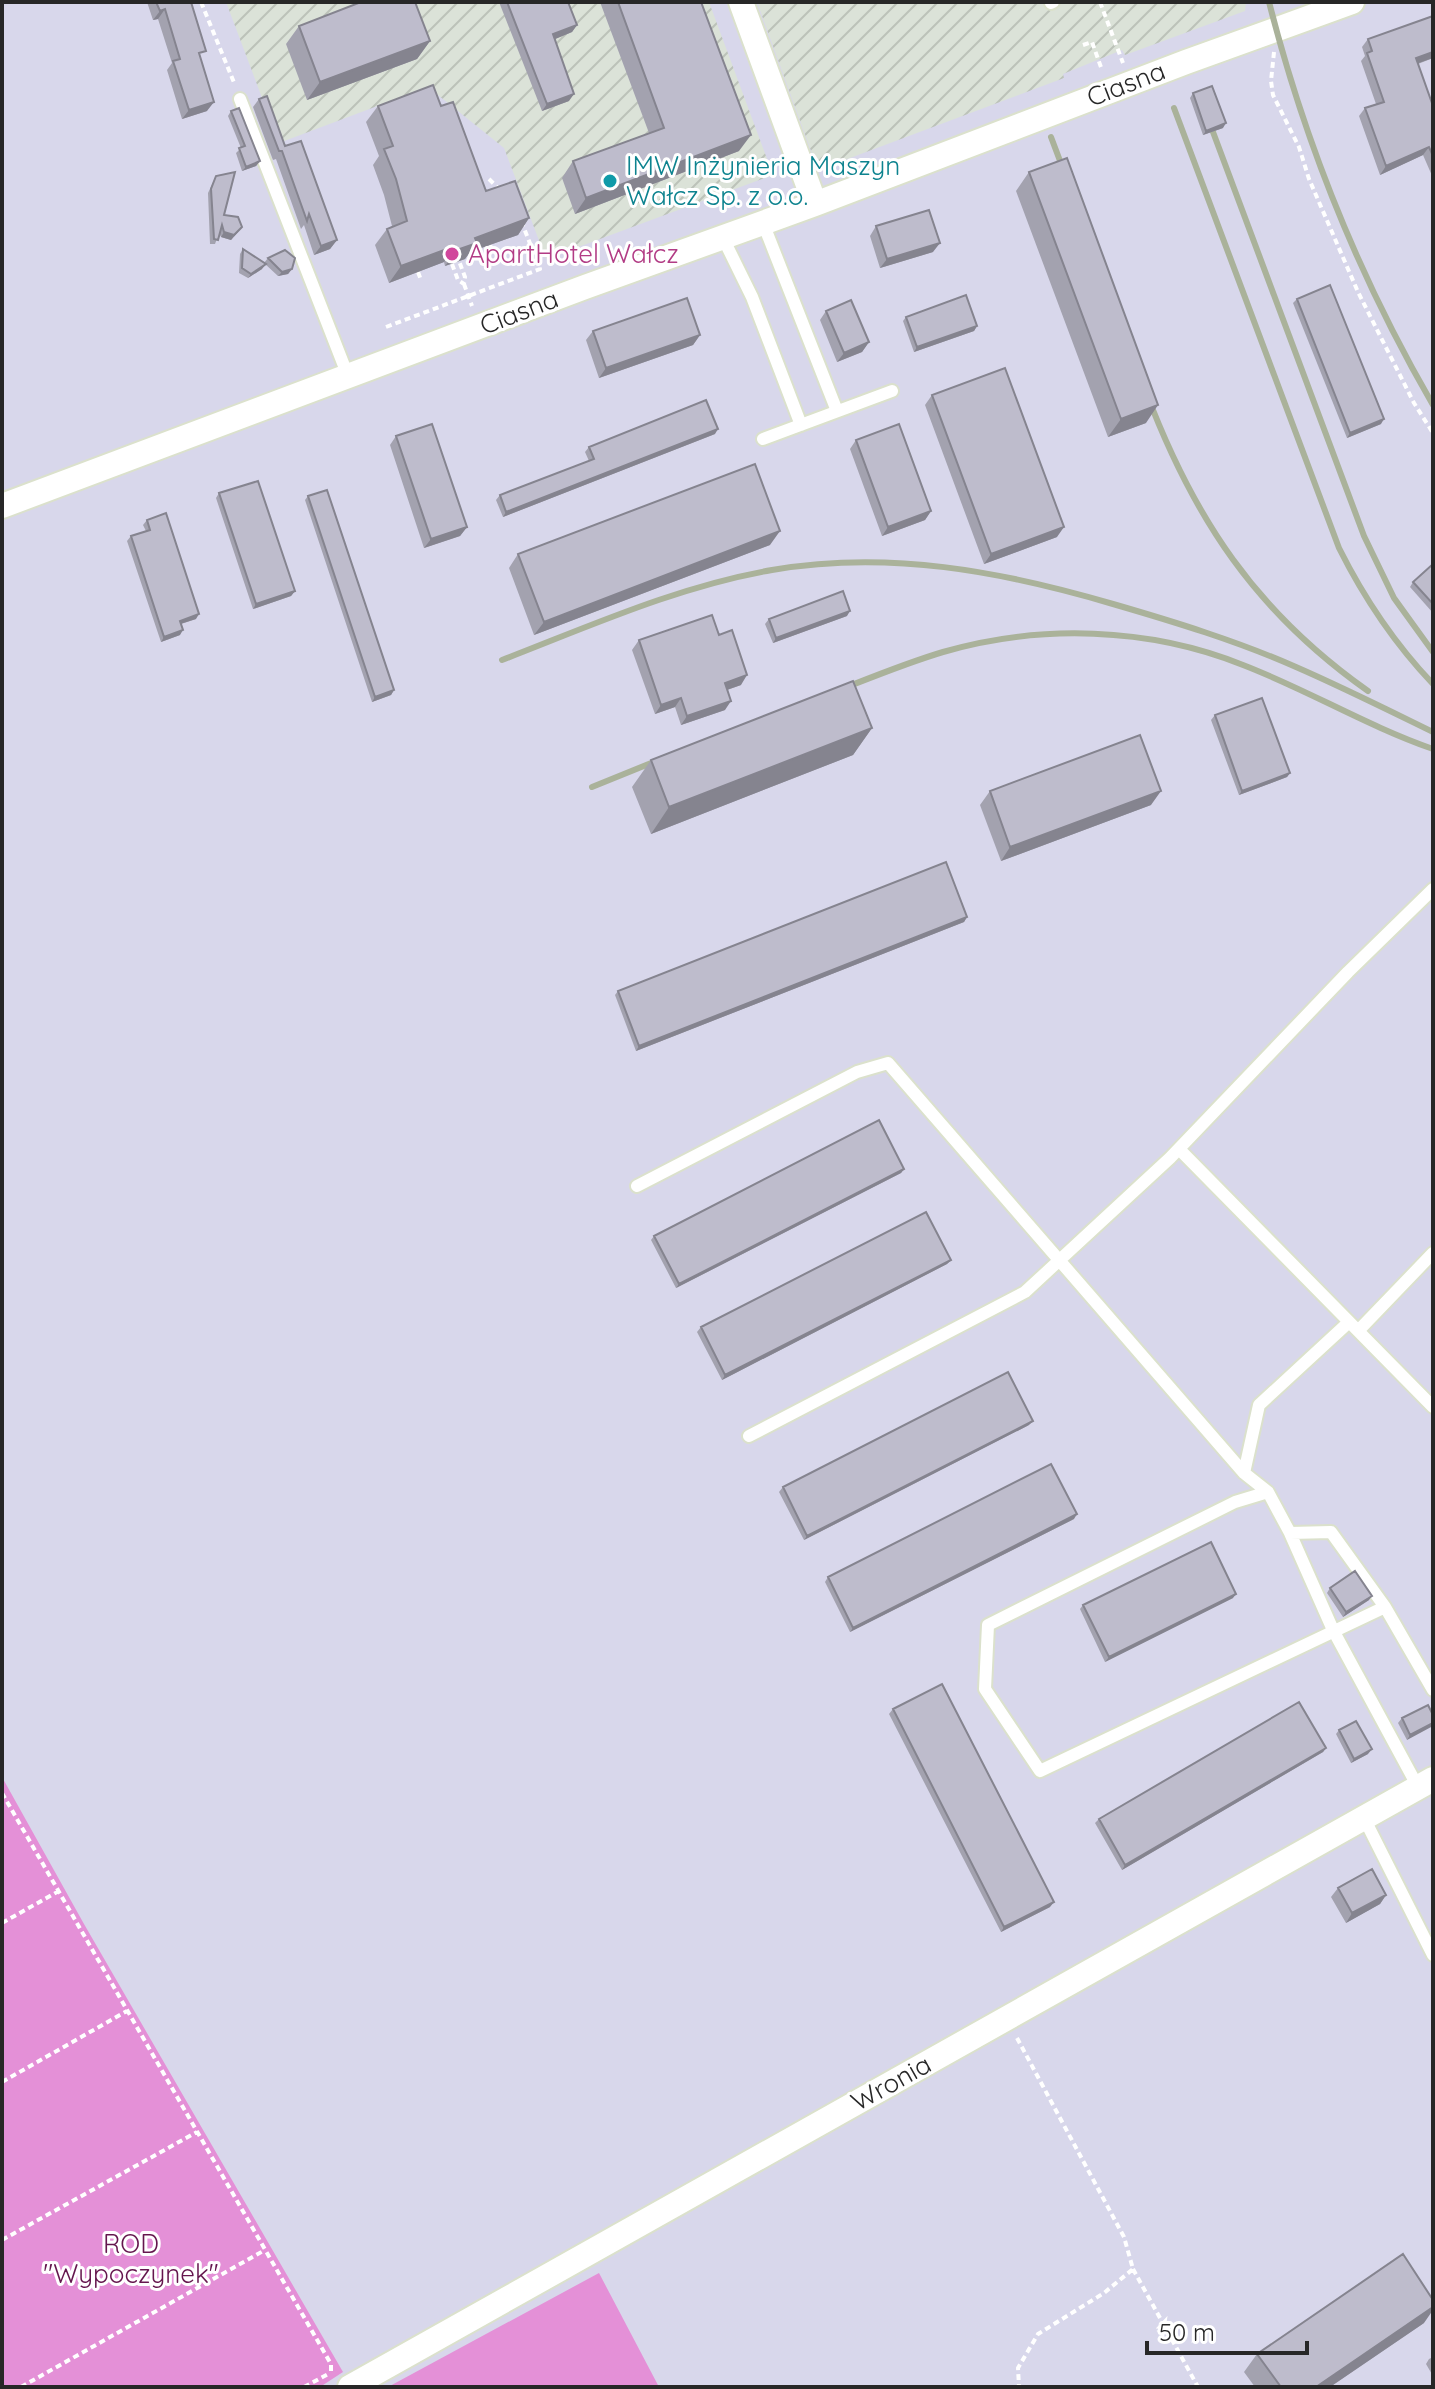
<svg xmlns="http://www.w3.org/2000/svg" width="1435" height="2389" font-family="Quicksand,sans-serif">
	<defs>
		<pattern id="industrial-furrows" width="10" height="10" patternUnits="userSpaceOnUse" patternTransform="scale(2)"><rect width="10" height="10" fill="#dbe2d8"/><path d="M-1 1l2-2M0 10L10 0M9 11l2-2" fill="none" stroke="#bcc2b9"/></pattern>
	</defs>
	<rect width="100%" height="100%" fill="#d8d7eb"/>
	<!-- industrial -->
	<path fill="url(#industrial-furrows)" d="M226,2H709L773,175L546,259L504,148L428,87L279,143Z
		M757,2H1246L1245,11L1125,55L1122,50L1063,74L1064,78L818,170Z"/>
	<!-- green -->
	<path fill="#e490d7" d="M2,1777L84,1924L343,2372L320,2387H2Z
		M599,2273L659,2387H388Z"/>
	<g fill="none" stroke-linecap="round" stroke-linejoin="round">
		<defs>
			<path id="lane" d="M1051,3L1053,2
				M240,99L348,376
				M763,223L837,411
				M723,238L752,297L801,425
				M763,439L892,391
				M1179,1149L1433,1407
				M637,1186L857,1072L888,1063L1244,1473L1268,1492L1290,1533L1331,1532L1385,1607L1433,1690
				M1358,1331L1433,1253
				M749,1436L1025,1292L1170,1158L1348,972L1433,889
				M1244,1473L1259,1405L1349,1322
				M1268,1492L1235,1502L988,1625L985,1689L1040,1771L1385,1607
				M1290,1533L1333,1630L1418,1787
				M1364,1818L1433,1955"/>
			<path id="street" d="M741,2L815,204
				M2,506L585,287L815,204L1186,62L1352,2
				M350,2387L1433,1779"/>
		</defs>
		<!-- lane casing -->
		<use href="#lane" stroke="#dbe1cc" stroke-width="16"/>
		<!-- street casing -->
		<use href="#street" stroke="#dbe1cc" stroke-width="28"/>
		<!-- path -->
		<path stroke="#fff" stroke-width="4" stroke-dasharray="6 4" stroke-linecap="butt" d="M201,2L235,85
			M1100,2L1123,63
			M1083,45L1092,42L1102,70
			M1274,52L1271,81L1273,95L1299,147L1309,179L1358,292L1414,403L1433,433
			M489,179L500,190
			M490,245L493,252
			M452,264L458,280L464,284L465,277L459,261
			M418,272L421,280
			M464,284L472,306
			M386,327L540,269L522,223
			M2,1793L331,2364V2375
			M2,1923L59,1891
			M1017,2038L1124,2237L1133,2269L1104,2293L1038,2334L1018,2368L1019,2387
			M2,2082L127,2011
			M2,2240L197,2132
			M1133,2269L1198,2387
			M21,2387L265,2250
			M304,2387L330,2373"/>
		<!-- lane -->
		<use href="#lane" stroke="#fff" stroke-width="12"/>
		<!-- street -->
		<use href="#street" stroke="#fff" stroke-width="24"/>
		<!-- rail -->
		<path stroke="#aab29a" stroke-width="6" d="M1269,2C1305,143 1360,279 1433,405
			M1174,108L1339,548C1364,598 1394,643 1433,684
			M1213,132L1364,536L1394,598L1433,652
			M1051,137L1068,182
			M1146,392C1194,519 1256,612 1368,691
			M502,660C590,626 679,586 772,570C888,550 1001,571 1113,604C1175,622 1237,641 1296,667C1342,687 1388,710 1433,732
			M834,692C870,678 906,663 943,652C1039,624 1149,627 1243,665C1308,690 1367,726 1433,749
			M592,787L666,757"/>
	</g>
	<!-- wall -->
	<path fill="#a3a2af" d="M147,2H191L200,58L207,111L182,119L167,70L172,63L158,19L153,20Z
		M499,2H568L577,25L572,32L555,39L569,101L542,111Z
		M600,2H701L739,151L575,214L562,178L573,161L649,133Z
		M1433,16V58L1418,64L1433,106V178L1423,155L1380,175L1359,116L1365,108L1376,104L1361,61L1365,56L1362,47L1368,39Z
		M299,26L430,41L417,59L307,100L286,44Z
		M1193,93L1223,128L1203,135L1190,98Z
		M259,99L337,240L330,249L314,255L304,225L301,229L276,159L273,160L253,107Z
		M378,106H441L486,191L529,218L518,235L470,252L465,259L445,266L444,262L389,283L375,245L387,229L392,226L384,195L373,165L379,156L366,122Z
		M231,111L260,161L256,166L242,171L236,153L241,148L228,116Z
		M1029,172L1146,423L1108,437L1016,191Z
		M216,176L224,215L238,232L231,240L221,237L219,233L215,244H210L208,193Z
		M876,226L933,252L880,268L870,236Z
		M243,249L262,269L248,278L239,273L240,254Z
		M268,258L292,269L288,274L278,276L264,263Z
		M1297,299L1381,424L1347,438L1293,303Z
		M826,311L869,342L862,352L837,362L820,320Z
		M906,317L977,326L974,331L914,352L903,321Z
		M593,331L700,335L693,345L599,378L586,340Z
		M932,395L1057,537L984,564L925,405Z
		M715,434L503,517L496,500L500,495L589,461L585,452L589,447Z
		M396,436L467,527L460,536L424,548L390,445Z
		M856,440L931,511L925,520L882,536L850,449Z
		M219,493L295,591L291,596L253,609L216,498Z
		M308,496L394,690L391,695L372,702L305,500Z
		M147,520L196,619L181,624L180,635L161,642L127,541L131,536L146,531L143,525Z
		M770,545L534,635L509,568L518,554Z
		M1433,564V613L1410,587L1413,582Z
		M847,616L773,643L765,624L769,619Z
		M719,635L741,685L727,690L725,710L681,725L675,707L655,714L632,650L639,640Z
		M1215,715L1290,773L1287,777L1239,795L1211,720Z
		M872,728L853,755L651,834L632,787L651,760Z
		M990,791L1151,805L1001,861L980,805Z
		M967,917L964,922L636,1051L615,995L618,991Z
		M904,1169L901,1173L676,1288L651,1240L654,1236Z
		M951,1260L947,1264L722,1380L697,1332L701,1327Z
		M1029,1425L804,1540L779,1492L783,1487Z
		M1074,1519L850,1632L825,1582L828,1577Z
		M1330,1588L1369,1600L1343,1617L1327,1593Z
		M1233,1598L1105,1662L1080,1609L1083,1605Z
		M893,1709L1050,1907L1001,1932L889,1714Z
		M1433,1715L1407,1740L1398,1723L1402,1718Z
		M1339,1730L1368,1754L1351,1763L1336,1734Z
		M1326,1748L1323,1752L1122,1870L1095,1823L1099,1819Z
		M1338,1888L1386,1895L1380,1904L1346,1923L1331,1897Z
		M1424,2323L1330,2387H1255L1244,2372L1257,2354Z
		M1433,2357V2376L1426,2364L1429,2359Z"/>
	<!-- shaded-wall -->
	<path fill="#85848f" d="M165,9L158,19L153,20L160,11Z
		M577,25L572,32L548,42L553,34Z
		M430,41L417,59L307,100L320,82Z
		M1433,52V58L1410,66L1416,58Z
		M574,94L569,101L542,111L547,104Z
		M214,102L207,111L182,119L189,110Z
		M1226,123L1223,128L1203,135L1206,131Z
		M751,135L739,151L575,214L586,198Z
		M1429,147L1423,155L1380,175L1386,166Z
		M260,161L256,166L242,171L246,167Z
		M529,218L518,235L470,252L465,259L445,266L457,250L475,238Z
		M242,227L231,240L221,237L224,232Z
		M337,240L330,249L314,255L321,246Z
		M940,243L933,252L880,268L887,259Z
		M455,246L444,262L389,283L401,266Z
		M266,264L262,269L248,278L251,274Z
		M292,269L288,274L278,276L282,272Z
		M977,326L974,331L914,352L917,347Z
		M700,335L693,345L599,378L606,368Z
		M869,342L862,352L837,362L844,353Z
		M1158,405L1146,423L1108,437L1121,419Z
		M1384,419L1381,424L1347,438L1350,433Z
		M718,429L715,434L503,517L506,512Z
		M931,511L925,520L882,536L888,527Z
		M467,527L460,536L424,548L431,539Z
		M1064,527L1057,537L984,564L991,554Z
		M780,531L770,545L534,635L544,622Z
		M295,591L291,596L253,609L256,604Z
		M850,611L847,616L773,643L776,638Z
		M199,614L196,619L177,625L180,621Z
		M183,630L180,635L161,642L164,637Z
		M747,675L741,685L718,693L725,683Z
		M394,690L391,695L372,702L375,697Z
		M681,698L675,707L655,714L661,705Z
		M731,701L725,710L681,725L687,716Z
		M872,728L853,755L651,834L669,807Z
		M1290,773L1287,777L1239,795L1242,791Z
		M1161,791L1151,805L1001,861L1010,847Z
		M967,917L964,922L636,1051L639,1046Z
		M904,1169L901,1173L676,1288L679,1284Z
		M951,1260L947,1264L722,1380L725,1375Z
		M1033,1421L1029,1425L804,1540L807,1536Z
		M1077,1514L1074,1519L850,1632L853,1628Z
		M1236,1594L1233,1598L1105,1662L1109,1657Z
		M1372,1596L1369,1600L1343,1617L1346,1612Z
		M1433,1723V1726L1407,1740L1410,1735Z
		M1326,1748L1323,1752L1122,1870L1125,1865Z
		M1372,1749L1368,1754L1351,1763L1354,1759Z
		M1386,1895L1380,1904L1346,1923L1352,1913Z
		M1054,1902L1050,1907L1001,1932L1004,1927Z
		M1433,2307V2310L1424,2323L1330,2387H1316Z"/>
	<!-- building -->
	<path fill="#bebccc" stroke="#85848f" stroke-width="2" d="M156,2H191L206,51L199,53L214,102L189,110L173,61L180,59L165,9L160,11Z
		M361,2H415L430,41L320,82L299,26Z
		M507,2H568L577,25L553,34L574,94L547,104Z
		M618,2H701L751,135L586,198L573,161L664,128Z
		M1433,16V52L1416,58L1433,106V156L1429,147L1386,166L1365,108L1384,102L1367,53L1372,51L1368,39Z
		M433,85L441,106L453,102L486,191L515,181L529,218L475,238L477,243L457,250L455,246L401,266L387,229L407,221L396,179L384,149L393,146L378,106Z
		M1212,86L1226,123L1206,131L1193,93Z
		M267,96L285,146L301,141L337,240L321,246L309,214L307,221L282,151H279L259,99Z
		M239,108L260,161L246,167L239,148L245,146L231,111Z
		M1067,158L1158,405L1121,419L1029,172Z
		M235,172L224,215L238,217L242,227L234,235L224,232L222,225L218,240L214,239L211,189L216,176Z
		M929,210L940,243L887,259L876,226Z
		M243,249L266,264L251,274L242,268Z
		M285,250L295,258L292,269L282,272L268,258Z
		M1330,285L1384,419L1350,433L1297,299Z
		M966,295L977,326L917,347L906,317Z
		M687,298L700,335L606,368L593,331Z
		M851,300L869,342L844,353L826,311Z
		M1005,368L1064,527L991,554L932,395Z
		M706,400L718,429L506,512L500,495L594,459L589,447Z
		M432,424L467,527L431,539L396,436Z
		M899,424L931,511L888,527L856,440Z
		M755,464L780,531L544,622L518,554Z
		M258,481L295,591L256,604L219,493Z
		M327,490L394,690L375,697L308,496Z
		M166,513L199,614L180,621L183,630L164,637L131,536L150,530L147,520Z
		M1433,564V604L1413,582Z
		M843,591L850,611L776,638L769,619Z
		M712,615L719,635L732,630L747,675L725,683L731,701L687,716L681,698L661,705L639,640Z
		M853,681L872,728L669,807L651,760Z
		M1262,698L1290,773L1242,791L1215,715Z
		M1140,735L1161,791L1010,847L990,791Z
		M946,862L967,917L639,1046L618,991Z
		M879,1120L904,1169L679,1284L654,1236Z
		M926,1212L951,1260L725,1375L701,1327Z
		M1008,1372L1033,1421L807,1536L783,1487Z
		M1051,1464L1077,1514L853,1628L828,1577Z
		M1211,1542L1236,1594L1109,1657L1083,1605Z
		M1355,1571L1372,1596L1346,1612L1330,1588Z
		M942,1684L1054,1902L1004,1927L893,1709Z
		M1299,1702L1326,1748L1125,1865L1099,1819Z
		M1428,1705L1433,1715V1723L1410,1735L1402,1718Z
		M1356,1721L1372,1749L1354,1759L1339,1730Z
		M1372,1869L1386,1895L1352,1913L1338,1888Z
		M1403,2254L1433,2300V2307L1316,2387H1281L1257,2354Z"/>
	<!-- markers -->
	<circle fill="#0f9aa8" stroke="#fff" stroke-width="3" cx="610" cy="181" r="8"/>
	<circle fill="#d1479c" stroke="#fff" stroke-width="3" cx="452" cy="254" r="8"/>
	<g text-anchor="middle" stroke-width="6" stroke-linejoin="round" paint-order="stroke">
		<!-- street labels -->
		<g font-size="26" fill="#272727" stroke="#fff">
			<text transform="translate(1126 84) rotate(-21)" y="9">Ciasna</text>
			<text transform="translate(519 312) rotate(-21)" y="9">Ciasna</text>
			<text transform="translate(891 2083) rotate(-29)" y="9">Wronia</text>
		</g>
		<!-- culture labels -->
		<g font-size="26" fill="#0d838f" stroke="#fff" text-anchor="start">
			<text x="626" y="175">IMW Inżynieria Maszyn<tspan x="626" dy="30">Wałcz Sp. z o.o.</tspan></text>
		</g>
		<!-- hotel labels -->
		<g font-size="26" fill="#b23c85" stroke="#fff" text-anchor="start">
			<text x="468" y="263">ApartHotel Wałcz</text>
		</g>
		<!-- park labels -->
		<g font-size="26" fill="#65164e" stroke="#fff">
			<text x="131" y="2253">ROD<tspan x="131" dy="30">"Wypoczynek"</tspan></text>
		</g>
	</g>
	<!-- border -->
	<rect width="1435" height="2389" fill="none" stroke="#272727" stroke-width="8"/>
	<!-- scale -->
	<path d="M1147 2341v12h160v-12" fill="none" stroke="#272727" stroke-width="4"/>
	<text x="1159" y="2341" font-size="24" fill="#272727" stroke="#ffffff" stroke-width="6" paint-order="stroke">50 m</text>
</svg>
